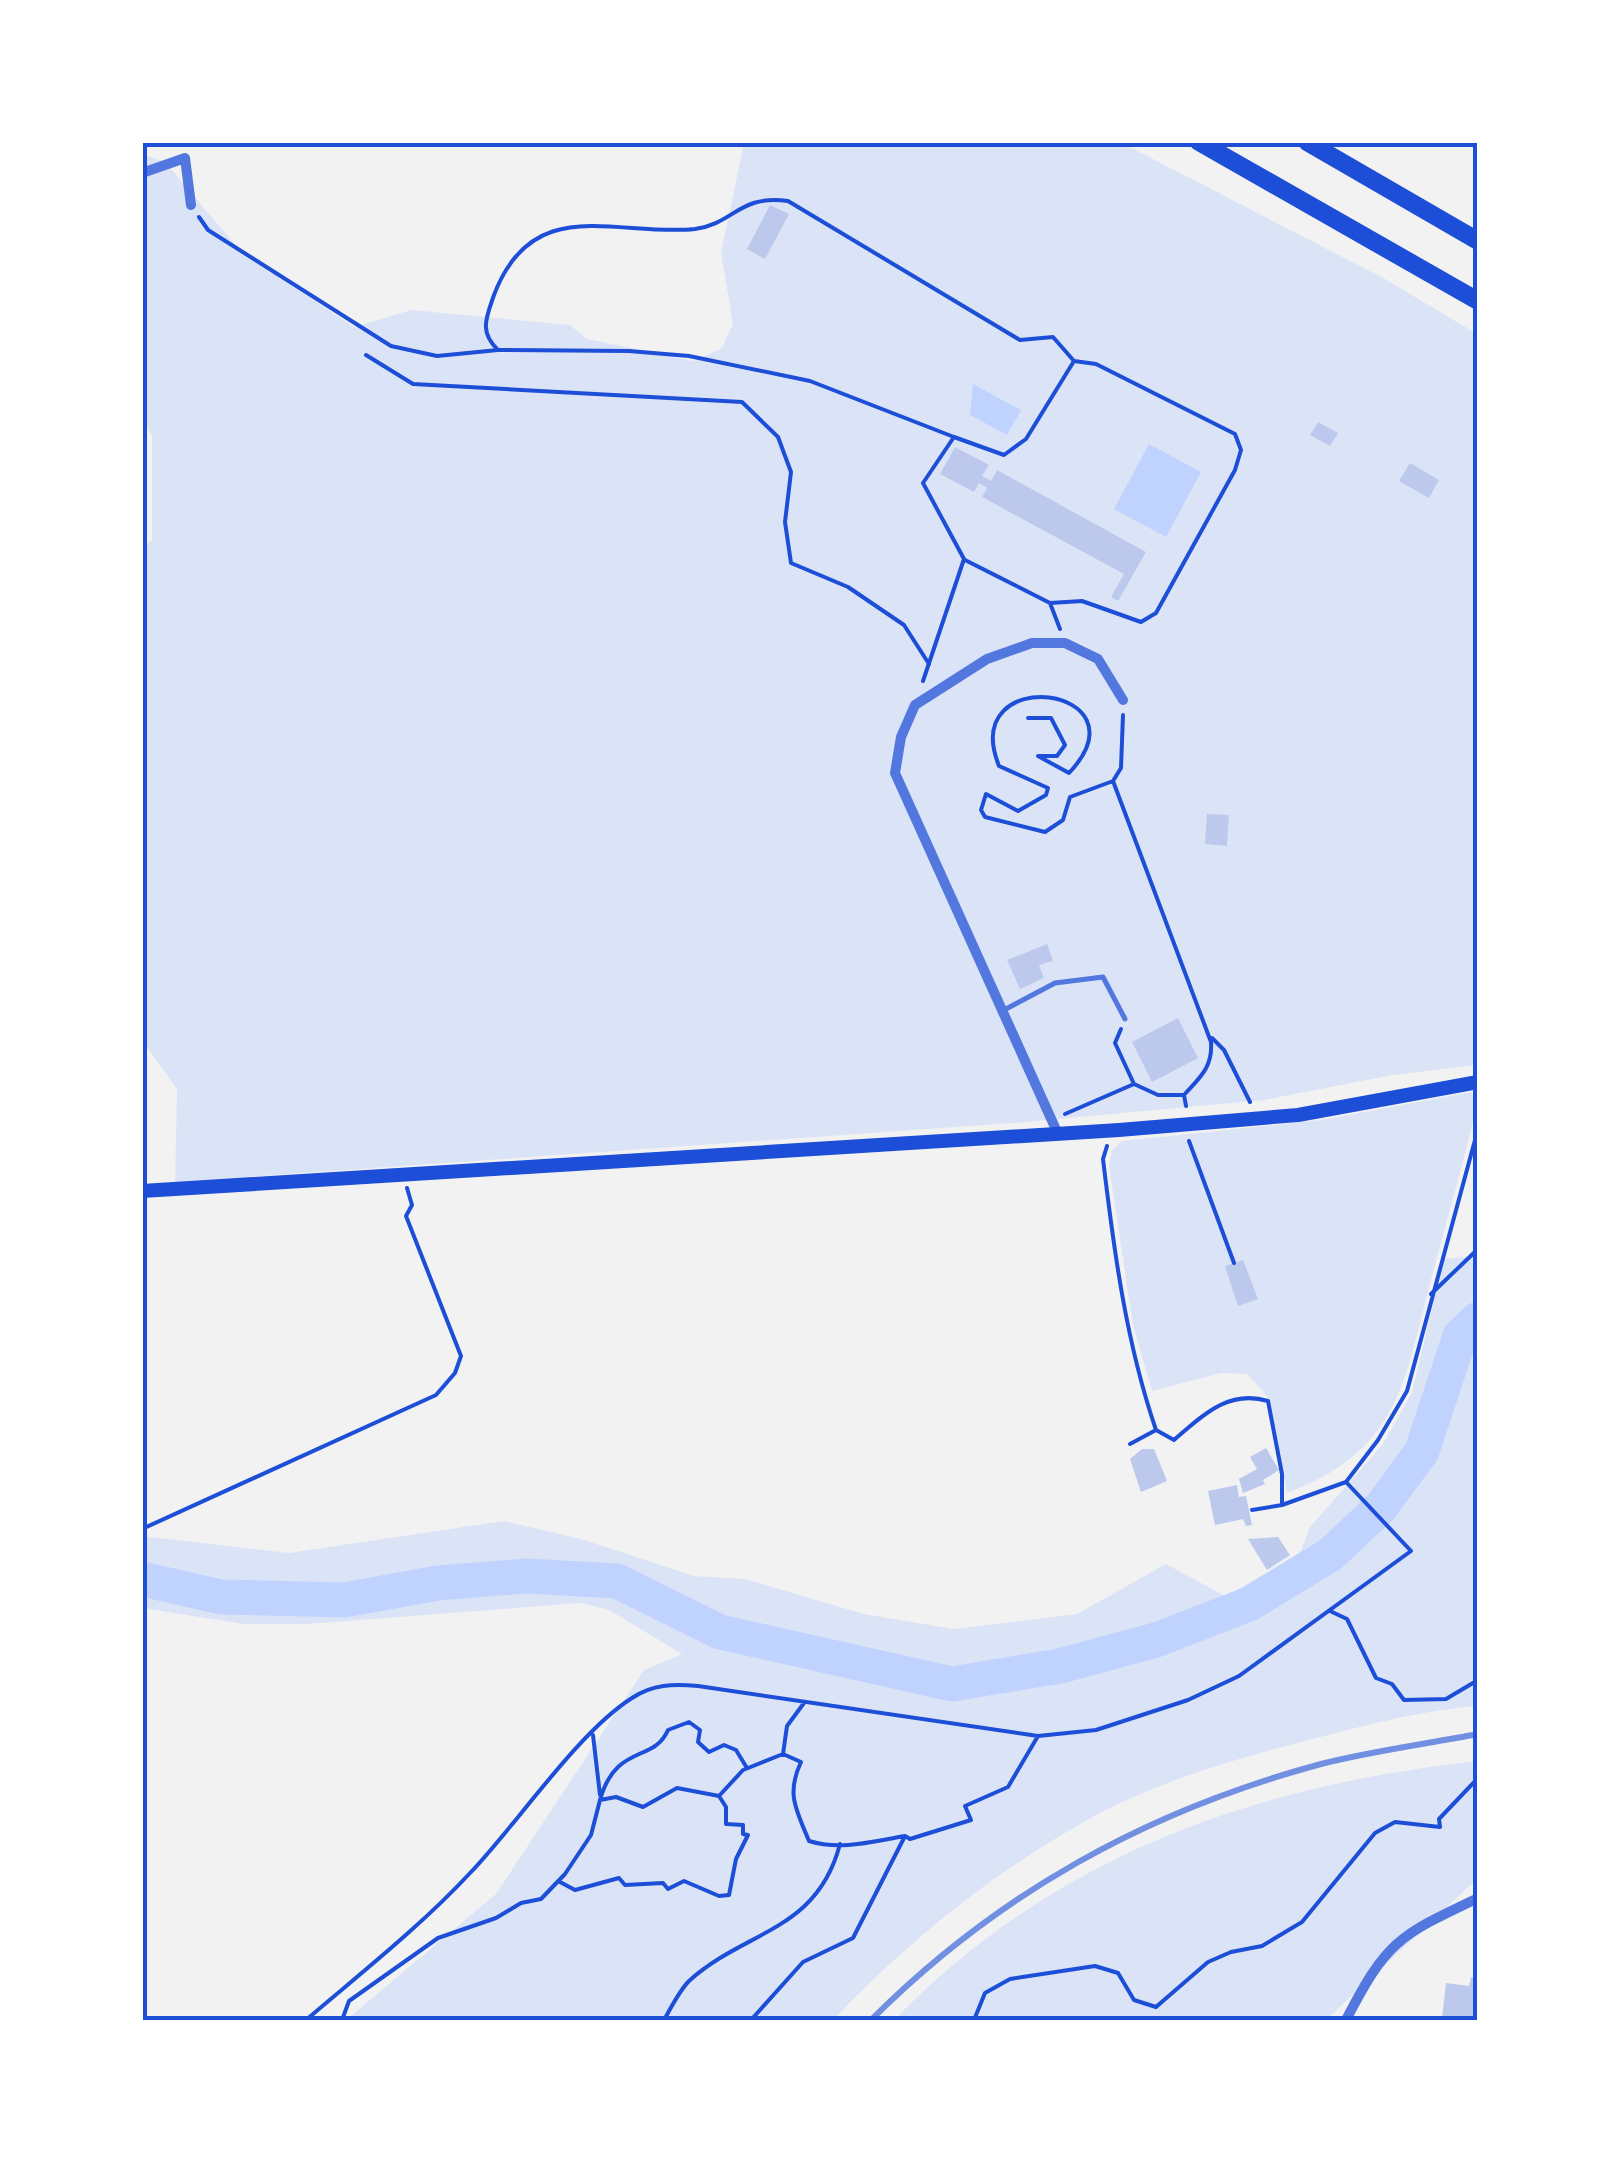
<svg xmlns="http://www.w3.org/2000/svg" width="1620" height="2163" font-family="'Alegreya Sans',sans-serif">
	<rect width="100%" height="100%" fill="#f2f2f2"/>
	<!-- green -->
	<path fill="#dbe4f7" d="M744,143H1122L1385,279L1477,334V1065L1393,1075L1264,1100L1013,1123L175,1182L177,1089L142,1040V549L152,540V435L143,422L142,154L165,162L241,252L354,327L411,310L570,325L587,339L694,361L722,348L733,324L721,253Z
		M1471,1092L1477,1104C1464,1162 1447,1219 1432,1276C1404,1381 1401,1450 1287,1493L1268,1397L1247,1374L1221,1373L1152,1391L1133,1325L1109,1166L1112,1150L1122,1141L1321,1120Z
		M1477,1256V1706C1422,1710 1367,1725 1313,1739C1235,1759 1154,1782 1084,1822C991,1874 906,1943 833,2020H346L496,1894L644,1670L682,1654L609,1610L581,1603L307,1624H243L143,1608L142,1536L289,1553L504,1521L581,1539L694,1576L745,1579L864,1614L953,1629L1077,1614L1166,1564L1227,1597L1298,1558L1310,1527L1383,1444L1412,1392L1444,1259Z
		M1477,1761V1879L1326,2020H894C1055,1855 1253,1786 1477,1761Z"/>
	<!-- water -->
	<path fill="#bfd3fe" d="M973,384L1021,410L1007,435L970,415Z
		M1149,444L1201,472L1166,537L1114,509Z"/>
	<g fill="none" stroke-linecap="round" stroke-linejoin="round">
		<!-- river -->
		<path stroke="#bfd3fe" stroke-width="35" d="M142,1579L221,1597L344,1600L438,1583L526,1576L617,1581L720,1632L952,1684L1060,1666L1156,1640L1249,1604L1331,1554L1381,1507L1422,1451L1460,1336L1478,1319"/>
	</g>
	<!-- building -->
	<path fill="#bdc9ec" d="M770,205L789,214L765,259L747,249Z
		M1318,422L1338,433L1330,446L1310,435Z
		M955,447L989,465L982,476L991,481L997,470L1146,552L1118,601L1111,597L1124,574L982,497L987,488L979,483L974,492L940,474Z
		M1410,463L1439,480L1429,498L1399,481Z
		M1207,814L1229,815L1227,846L1205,844Z
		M1047,944L1053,961L1039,965L1044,978L1020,989L1007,960Z
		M1178,1018L1198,1058L1152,1082L1132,1042Z
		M1243,1260L1258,1299L1238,1306L1225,1266Z
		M1266,1448L1279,1470L1263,1480L1265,1484L1243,1493L1239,1479L1257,1469L1250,1457Z
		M1142,1449H1154L1167,1481L1141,1492L1130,1459Z
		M1237,1485L1239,1497L1246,1496L1252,1525L1246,1526L1243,1519L1215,1525L1208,1491Z
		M1278,1537L1290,1555L1267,1570L1248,1539Z
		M1471,1977L1478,1978V2018H1442L1446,1983L1469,1986Z"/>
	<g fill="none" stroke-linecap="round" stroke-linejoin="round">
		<!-- path -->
		<path stroke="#1d4ed8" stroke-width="4" d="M199,217L208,230L391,346L437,356L498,350L629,351L689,356L810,381L954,437L923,483L964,559L923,681
			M498,350C479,332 486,318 494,295C533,192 617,237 695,229C734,224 739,194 788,201L1020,340L1053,337L1074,361L1096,364L1235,434L1241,450L1235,470L1156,613L1141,622L1082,601L1050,603L1060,629
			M366,355L413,384L742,402L778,437L791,472L785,522L791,563L848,587L904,625L929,664
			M954,437L1004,455L1026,439L1074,361
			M965,560L1050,603
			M1028,718H1051L1065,745L1057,756H1038L1069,773C1151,686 957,661 999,766L1048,788L1046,795L1018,811L986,794L981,810L985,817L1045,832L1063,820L1070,797L1113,781L1121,768L1123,715
			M1113,781L1211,1042C1213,1068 1199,1078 1184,1095L1186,1106
			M1121,1029L1115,1043L1134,1084
			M1212,1038L1224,1050L1250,1102
			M1065,1114L1134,1084L1158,1095H1184
			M1189,1141L1234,1263
			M1107,1146L1103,1159C1114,1251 1126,1342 1156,1430
			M1431,1294L1478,1249
			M1130,1444L1156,1430L1174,1440C1202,1416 1228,1389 1268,1401L1282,1474V1505
			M1252,1510L1282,1505L1346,1482
			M142,1529L436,1395L455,1373L461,1356L406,1216L412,1205L407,1188
			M1330,1611L1347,1619L1376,1678L1392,1684L1404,1700L1446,1699L1478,1680
			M804,1703L787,1726L783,1754L801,1762C786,1794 796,1809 809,1841C841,1851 874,1841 905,1836L910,1839L971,1820L965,1806L1008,1787L1038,1736
			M593,1735L600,1795
			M600,1800C616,1743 654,1763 668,1730L689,1722L700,1730L698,1742L709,1752L724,1745L736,1750L747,1768
			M560,1882L575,1890L619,1878L625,1885L663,1883L668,1889L684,1881L719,1896L729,1895L736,1859L748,1835L743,1834V1825L726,1824V1807L719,1796
			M306,2020C361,1973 421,1926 471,1872C517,1824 578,1732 632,1698C653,1684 673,1684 698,1686L1038,1736L1096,1730L1188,1700L1239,1676L1411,1551L1346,1482L1378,1440L1407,1391L1478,1129
			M342,2020L349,2001L438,1938L496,1918L521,1903L541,1899L565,1874L591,1835L600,1800L616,1797L643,1807L677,1788L719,1796L743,1770L783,1754
			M664,2020C671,2008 679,1991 689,1981C745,1930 817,1932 840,1844
			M751,2020L803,1962L853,1938L905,1836
			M974,2020L985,1993L1010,1979L1095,1966L1118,1973L1134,2000L1156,2007L1208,1962L1231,1952L1262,1946L1302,1922L1375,1833L1395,1822L1440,1827L1439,1819L1478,1778"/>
		<!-- service -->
		<path stroke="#5277de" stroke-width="5" d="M1004,1010L1055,983L1103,977L1125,1019"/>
		<!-- minor -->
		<path stroke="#5277de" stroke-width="10" d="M142,173L185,158L191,205
			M1058,1134L895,773L901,737L915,705L987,659L1032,643H1065L1098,659L1123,700
			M1346,2020C1387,1941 1398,1936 1478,1898"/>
		<!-- secondary -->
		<path stroke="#1d4ed8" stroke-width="14" d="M142,1191L1119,1130L1298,1115L1478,1082"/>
		<!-- motorway -->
		<path stroke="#1d4ed8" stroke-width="18" d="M1199,142L1478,301
			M1307,142L1478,241"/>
		<!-- rail -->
		<path stroke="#7290e2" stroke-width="6" d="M871,2020C998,1893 1147,1811 1321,1764C1372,1751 1426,1744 1478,1734"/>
	</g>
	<!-- border -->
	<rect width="1620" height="2163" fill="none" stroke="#ffffff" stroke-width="290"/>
	<rect x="145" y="145" width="1330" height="1873" fill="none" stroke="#1d4ed8" stroke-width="4"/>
</svg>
